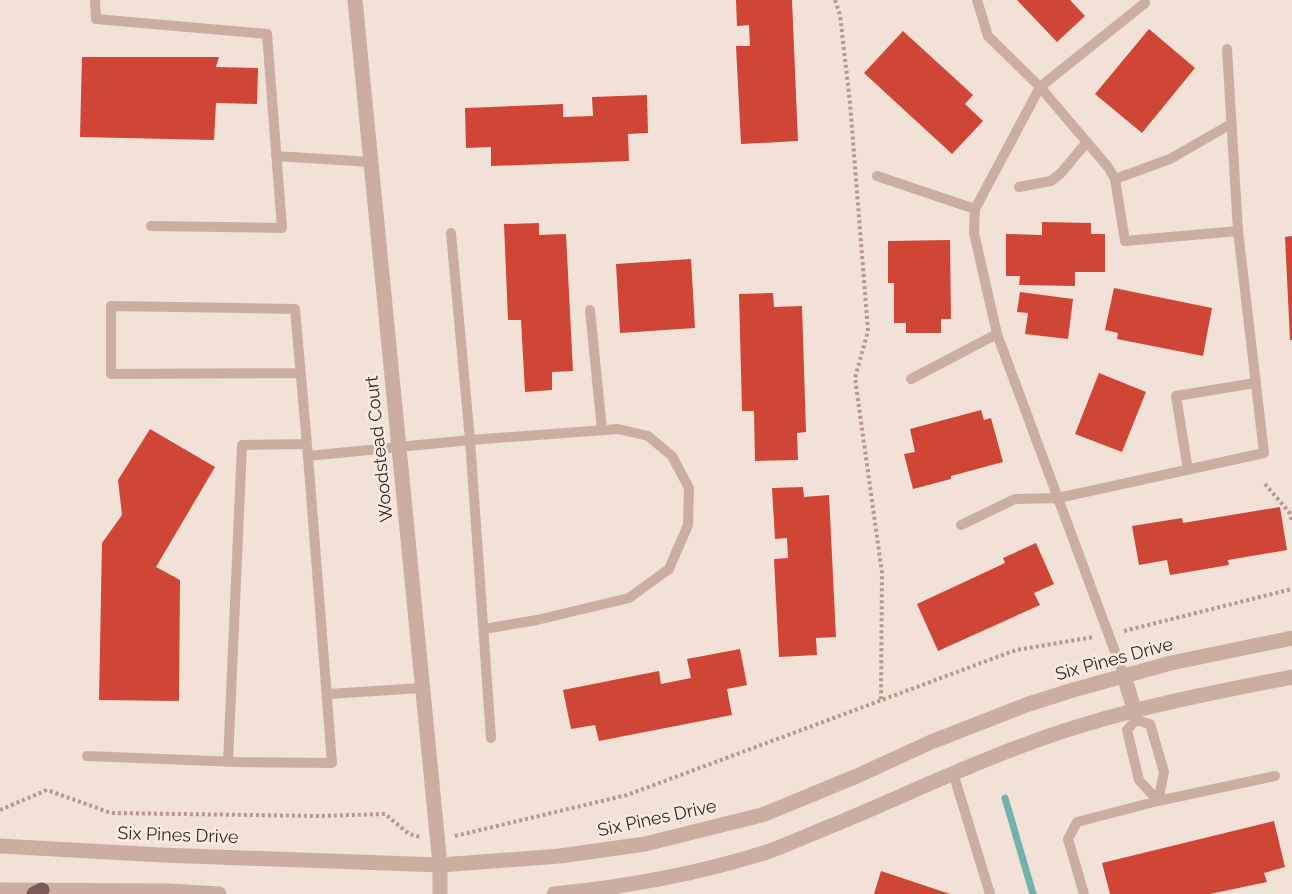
<svg xmlns="http://www.w3.org/2000/svg" width="1292" height="894" font-family="Raleway,sans-serif">
	<rect width="100%" height="100%" fill="#f2e1d6"/>
	<g fill="none" stroke-linecap="round" stroke-linejoin="round">
		<!-- stream -->
		<path stroke="#73b1ab" stroke-width="7" d="M1005,798L1033,894"/>
	</g>
	<!-- building -->
	<path fill="#cf4637" d="M736,0H792L798,141L741,144L736,46H750L749,25L737,26Z
		M1017,0H1070L1085,16L1057,42Z
		M1149,29L1195,68L1142,133L1095,94Z
		M903,31L973,95L965,104L983,121L952,154L864,73Z
		M82,57H219L216,67L258,68L257,104L216,103L214,140L80,137Z
		M647,95L648,133L628,134L629,161L491,166V147L466,148L465,108L563,104V117L593,116L592,97Z
		M1042,222L1091,223V234H1105V272H1075V286L1019,285L1020,276H1006V234L1042,235Z
		M539,223V235L566,234L573,371L552,372V390L525,392L521,320H508L504,224Z
		M1292,236V340H1290L1285,237Z
		M950,240L951,319H941V333H906V323H894V283H888V241Z
		M691,259L695,328L620,333L616,264Z
		M1114,288L1212,308L1203,356L1117,339L1118,333L1105,330Z
		M1020,292L1073,299L1068,339L1025,334L1028,313L1017,312Z
		M773,293L774,307L802,306L806,432L797,433L798,460L755,461L754,411H742L739,294Z
		M1099,373L1146,392L1122,452L1075,434Z
		M981,410L984,420L991,418L1003,462L951,476V479L913,489L904,454L915,452L910,429Z
		M150,429L215,467L156,567L180,580L179,701L99,700L102,543L122,515L118,480Z
		M803,487L804,497L829,495L836,637L816,638L817,655L779,657L774,559L788,558L787,538L775,539L772,488Z
		M1280,507L1287,550L1228,560L1229,565L1170,575L1167,560L1139,565L1132,526L1182,518L1183,523Z
		M1036,543L1054,584L1034,593L1040,605L938,651L917,604L1005,563L1003,558Z
		M740,649L747,685L727,689L732,715L599,741L595,725L571,729L563,690L659,671L661,684L691,678L687,659Z
		M1274,821L1285,867L1264,873L1267,882L1210,894H1110L1102,863Z
		M881,871L950,894H874Z"/>
	<g fill="none" stroke-linecap="round" stroke-linejoin="round">
		<!-- path -->
		<path stroke="#b7988b" stroke-width="4" stroke-dasharray="3 3" stroke-linecap="butt" d="M835,0L840,15L850,103L868,331L855,378L882,573L881,702
			M1265,484L1289,512L1292,521
			M1124,631L1292,589
			M0,810L47,790L111,813L318,816L385,814L409,834L421,837
			M455,836L627,795L1016,650L1093,637"/>
		<!-- service -->
		<path stroke="#cbaea1" stroke-width="10" d="M95,0L96,19L267,34L282,228L151,226
			M977,0L988,36L1040,87L975,209L974,233L997,334L1124,676
			M1145,3L1040,87L1108,167L1115,179L1170,159L1231,124
			M1227,49L1238,231
			M276,156L371,162
			M877,176L975,209
			M1019,187L1051,181L1061,173L1086,143
			M451,233L470,440L618,429L648,436L672,456L689,488L688,525L669,569L629,598L537,620L484,629
			M590,310L602,430
			M301,373L111,374V306L295,309L308,456L470,440L491,738
			M911,379L997,334
			M1188,470L1176,396L1255,383
			M961,525L1015,499L1058,498L1264,453L1238,231L1125,241L1115,179
			M328,694L422,688
			M1136,720L1150,724L1164,772L1158,801L1139,780L1127,730Z
			M87,756L238,762L332,763L308,456
			M228,762L242,445L307,444
			M953,773L990,894
			M1084,894L1068,839L1077,822L1158,801L1275,776"/>
		<!-- minor -->
		<path stroke="#cbaea1" stroke-width="15" d="M355,0L440,865V894"/>
		<!-- tertiary -->
		<path stroke="#cbaea1" stroke-width="15" d="M1124,676L1135,712
			M0,846L162,855L440,865L560,856L645,844L762,815L857,776L931,742L1026,705L1073,690L1171,663L1292,638
			M0,890L169,891L219,894
			M554,894C626,887 698,874 767,852C787,845 807,836 826,828C895,800 962,767 1032,742C1116,711 1205,694 1292,677"/>
		<!-- primary -->
		<path stroke="#785b54" stroke-width="15" d="M34,894L42,890"/>
	</g>
	<g text-anchor="middle" stroke-width="5" stroke-linejoin="round" paint-order="stroke">
		<!-- street labels -->
		<g font-size="18" fill="#352724" stroke="#faebe2">
			<text transform="translate(379 449) rotate(-96)" y="6">Woodstead Court</text>
			<text transform="translate(1114 659) rotate(-15)" y="6">Six Pines Drive</text>
			<text transform="translate(657 818) rotate(-12)" y="6">Six Pines Drive</text>
			<text transform="translate(178 835) rotate(2)" y="6">Six Pines Drive</text>
		</g>
	</g>
</svg>
